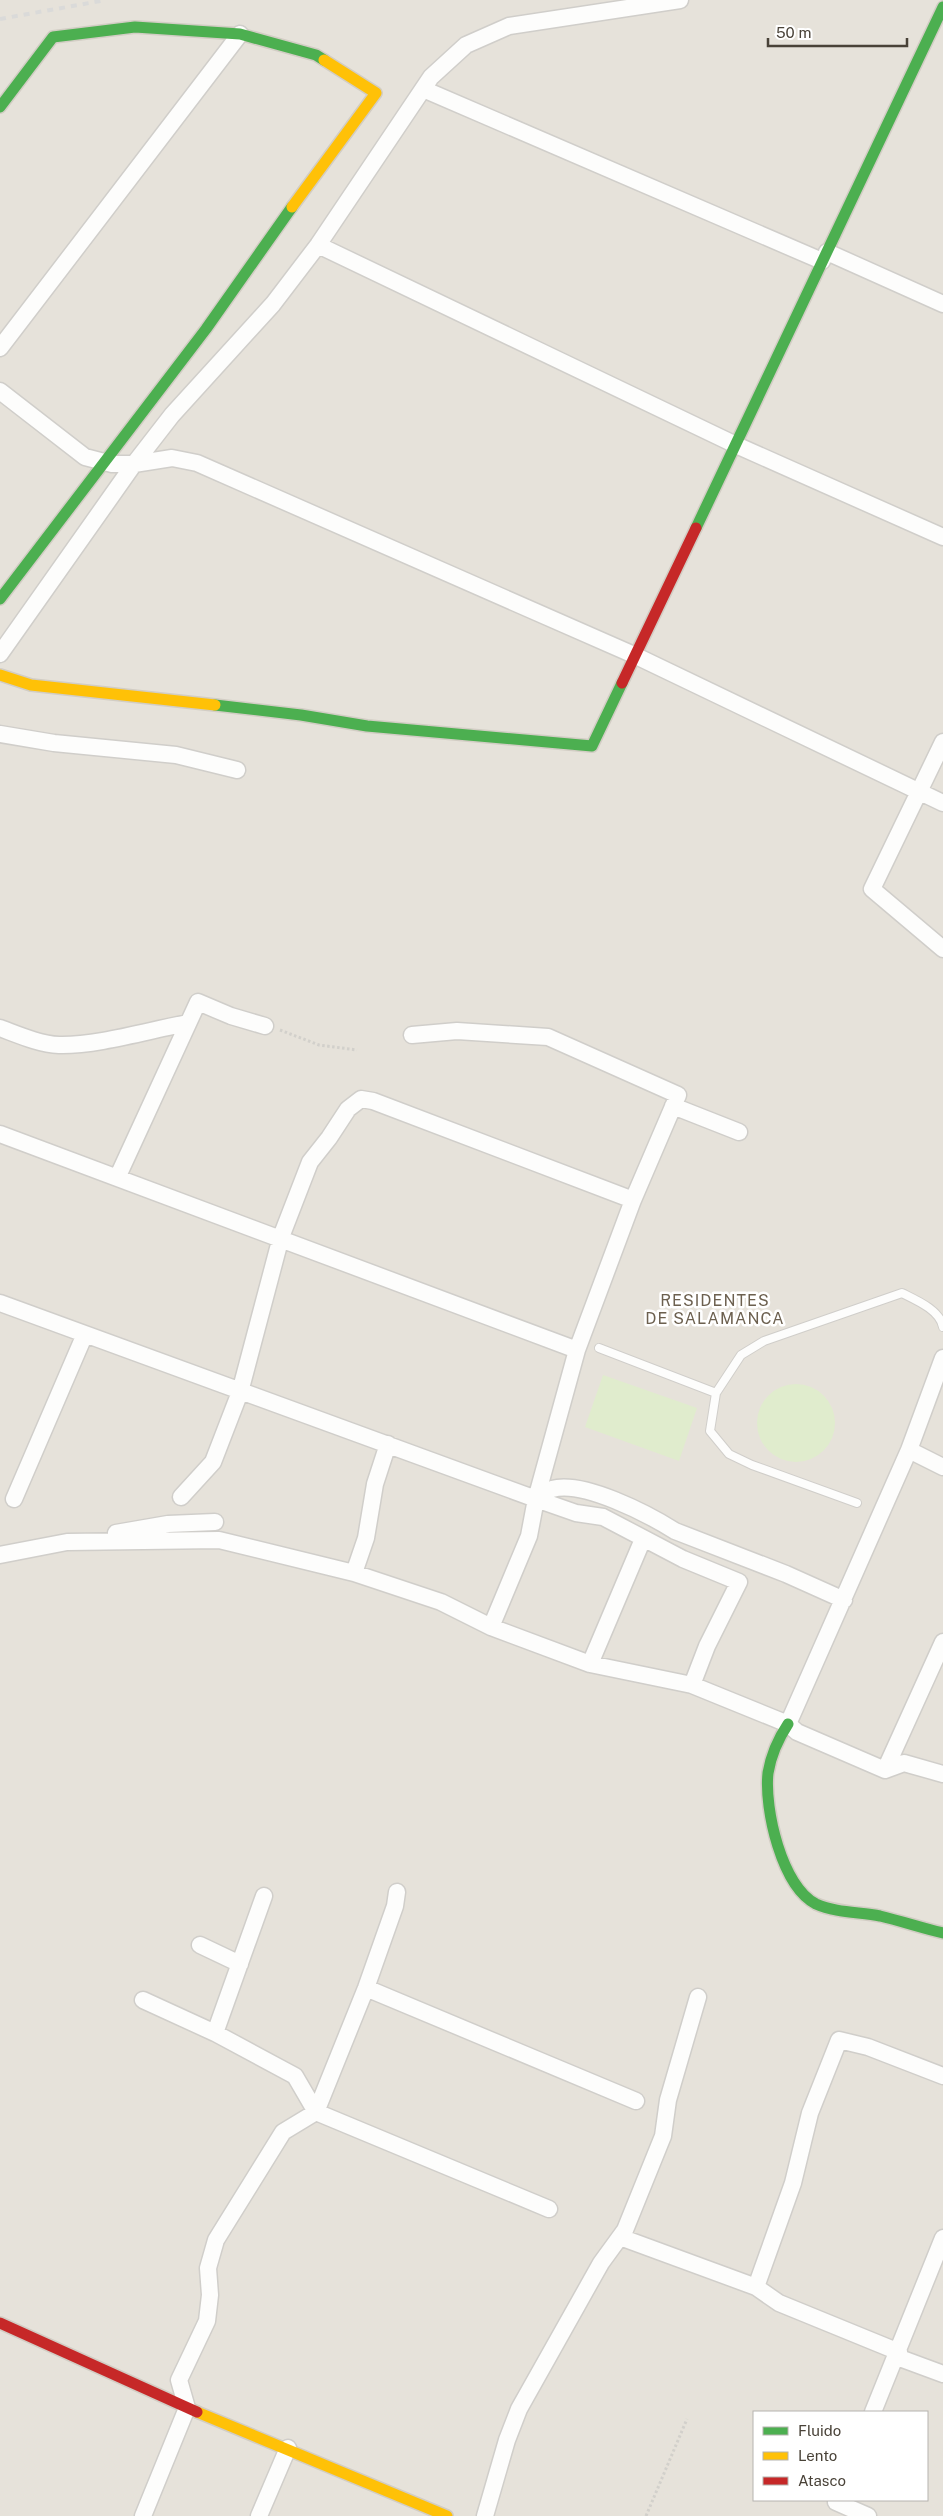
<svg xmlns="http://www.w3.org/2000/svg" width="943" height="2516" font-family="'Public Sans',sans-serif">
	<rect width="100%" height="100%" fill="#f2f0ed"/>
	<!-- residential -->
	<path fill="#e6e2da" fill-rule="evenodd" d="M0,0H943V2516H0ZM754,2412H927V2500H754Z"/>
	<!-- grass -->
	<path fill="#e0eccd" d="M603,1375L697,1408L679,1461L585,1427Z
		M757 1423a39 39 0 1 1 78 0a39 39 0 1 1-78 0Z"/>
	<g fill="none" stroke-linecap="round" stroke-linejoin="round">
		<defs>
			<path id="lane" d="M599,1348L716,1393
				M857,1503L752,1465L729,1454L710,1431L716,1393L741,1355L764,1341L902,1293C916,1300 940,1310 943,1327"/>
			<path id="street" d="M423,89L822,261
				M318,245L736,445L943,537
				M827,252L943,304
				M0,348L240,34
				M0,391L85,457L112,464H134L172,458L197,463L634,655L943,803
				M0,654L134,464L172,415L273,304L318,245L431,77L466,45L509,26L680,0
				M0,734L54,743L176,755L237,770
				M943,742L872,889L943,949
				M0,1028C19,1035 39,1044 59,1045C96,1046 150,1030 188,1023
				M412,1035L457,1031L548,1037L678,1095L633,1200L577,1350L536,1499L529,1536L491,1627
				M673,1106L739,1132
				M0,1134L577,1350
				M118,1176L198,1002L231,1016L265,1026
				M0,1303L536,1499C541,1495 547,1490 552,1489C583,1480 648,1514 675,1531L786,1574L844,1600
				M909,1450L943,1467
				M181,1497L213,1462L240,1392L281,1237L310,1162L329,1138L348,1109L361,1099L373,1101L633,1200
				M14,1499L85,1334
				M536,1499L576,1513L603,1517L683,1559L739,1582L707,1646L692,1685
				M116,1533L168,1524L215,1522
				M0,1555L67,1542L219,1540L354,1573L441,1602L491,1627L590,1664L692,1685L788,1724L797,1732L885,1770L904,1763L943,1774
				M354,1573L366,1538L375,1484L388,1444
				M590,1664L643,1539
				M788,1724L909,1450L943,1358
				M885,1770L943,1642
				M200,1945L240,1964
				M366,1988L636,2101
				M143,2000L215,2033L295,2076L316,2112L549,2209
				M215,2033L264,1896
				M620,2237L756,2287L779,2303L899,2352
				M756,2287L793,2183L810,2113L839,2040L868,2047L943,2076
				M897,2357L943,2374
				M873,2412L943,2238
				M836,2502L868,2516
				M143,2516L187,2408L179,2380L207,2321L210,2295L208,2268L216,2240L283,2132L316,2112L366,1988L395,1906L397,1892
				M259,2516L288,2448
				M485,2516L507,2440L519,2409L601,2263L625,2230L663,2136L668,2100L698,1997"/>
			<path id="fast" d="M0,107L53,37L135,27L240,34L316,55L324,60
				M696,528L943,7
				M0,599L206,329L292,207
				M215,705L301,715L367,726L592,746L622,683
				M788,1724C778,1739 771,1755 768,1773C764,1809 782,1887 816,1904C836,1913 860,1912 880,1916C901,1921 922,1928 943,1933"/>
			<path id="slow" d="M292,207L376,93L324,60
				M0,675L31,685L215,705
				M197,2412L447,2516"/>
			<path id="jam" d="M622,683L696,528
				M0,2323L197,2412"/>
		</defs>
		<!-- lane casing -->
		<use href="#lane" stroke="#d0ceca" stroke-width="10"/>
		<!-- street casing -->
		<use href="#street" stroke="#d0ceca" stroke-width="19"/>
		<!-- fast casing -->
		<use href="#fast" stroke="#d2cdc4" stroke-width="14"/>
		<!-- slow casing -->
		<use href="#slow" stroke="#d2cdc4" stroke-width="14"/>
		<!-- jam casing -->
		<use href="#jam" stroke="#d2cdc4" stroke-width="14"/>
		<!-- path -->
		<path stroke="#d2d0cb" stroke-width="3" stroke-dasharray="2.5 2.5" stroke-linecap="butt" d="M280,1030L319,1045L357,1050
			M646,2516L687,2419"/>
		<!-- lane -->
		<use href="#lane" stroke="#fdfdfc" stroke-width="8"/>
		<!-- street -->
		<use href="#street" stroke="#fdfdfc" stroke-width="16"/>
		<!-- fast -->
		<use href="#fast" stroke="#4caf50" stroke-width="11"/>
		<!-- slow -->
		<use href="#slow" stroke="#ffc107" stroke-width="11"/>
		<!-- jam -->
		<use href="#jam" stroke="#c62828" stroke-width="11"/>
		<!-- rail -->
		<path stroke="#dadad9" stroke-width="4" stroke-dasharray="6 6" stroke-linecap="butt" d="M0,19L106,0"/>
	</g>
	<g text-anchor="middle" stroke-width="5" stroke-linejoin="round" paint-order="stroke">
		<!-- neighbourhood labels -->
		<g font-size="16" letter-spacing="1" fill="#6c604f" stroke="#fff">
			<text x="715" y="1306">RESIDENTES<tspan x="715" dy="18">DE SALAMANCA</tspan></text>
		</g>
	</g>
	<!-- legend -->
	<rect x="753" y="2411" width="175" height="90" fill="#ffffff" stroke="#b6b3af"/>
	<rect x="763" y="2427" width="25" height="8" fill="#4caf50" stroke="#b6b3af"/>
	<text x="798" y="2436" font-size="15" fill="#494238">Fluido</text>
	<rect x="763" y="2452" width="25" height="8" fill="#ffc107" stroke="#b6b3af"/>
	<text x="798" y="2461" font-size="15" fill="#494238">Lento</text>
	<rect x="763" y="2477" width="25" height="8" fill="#c62828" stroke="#b6b3af"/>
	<text x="798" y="2486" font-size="15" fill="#494238">Atasco</text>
	<!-- scale -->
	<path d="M768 38v8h139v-8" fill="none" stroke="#494238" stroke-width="2.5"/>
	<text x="776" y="38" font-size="15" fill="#494238" stroke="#ffffff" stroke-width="4" paint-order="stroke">50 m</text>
</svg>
